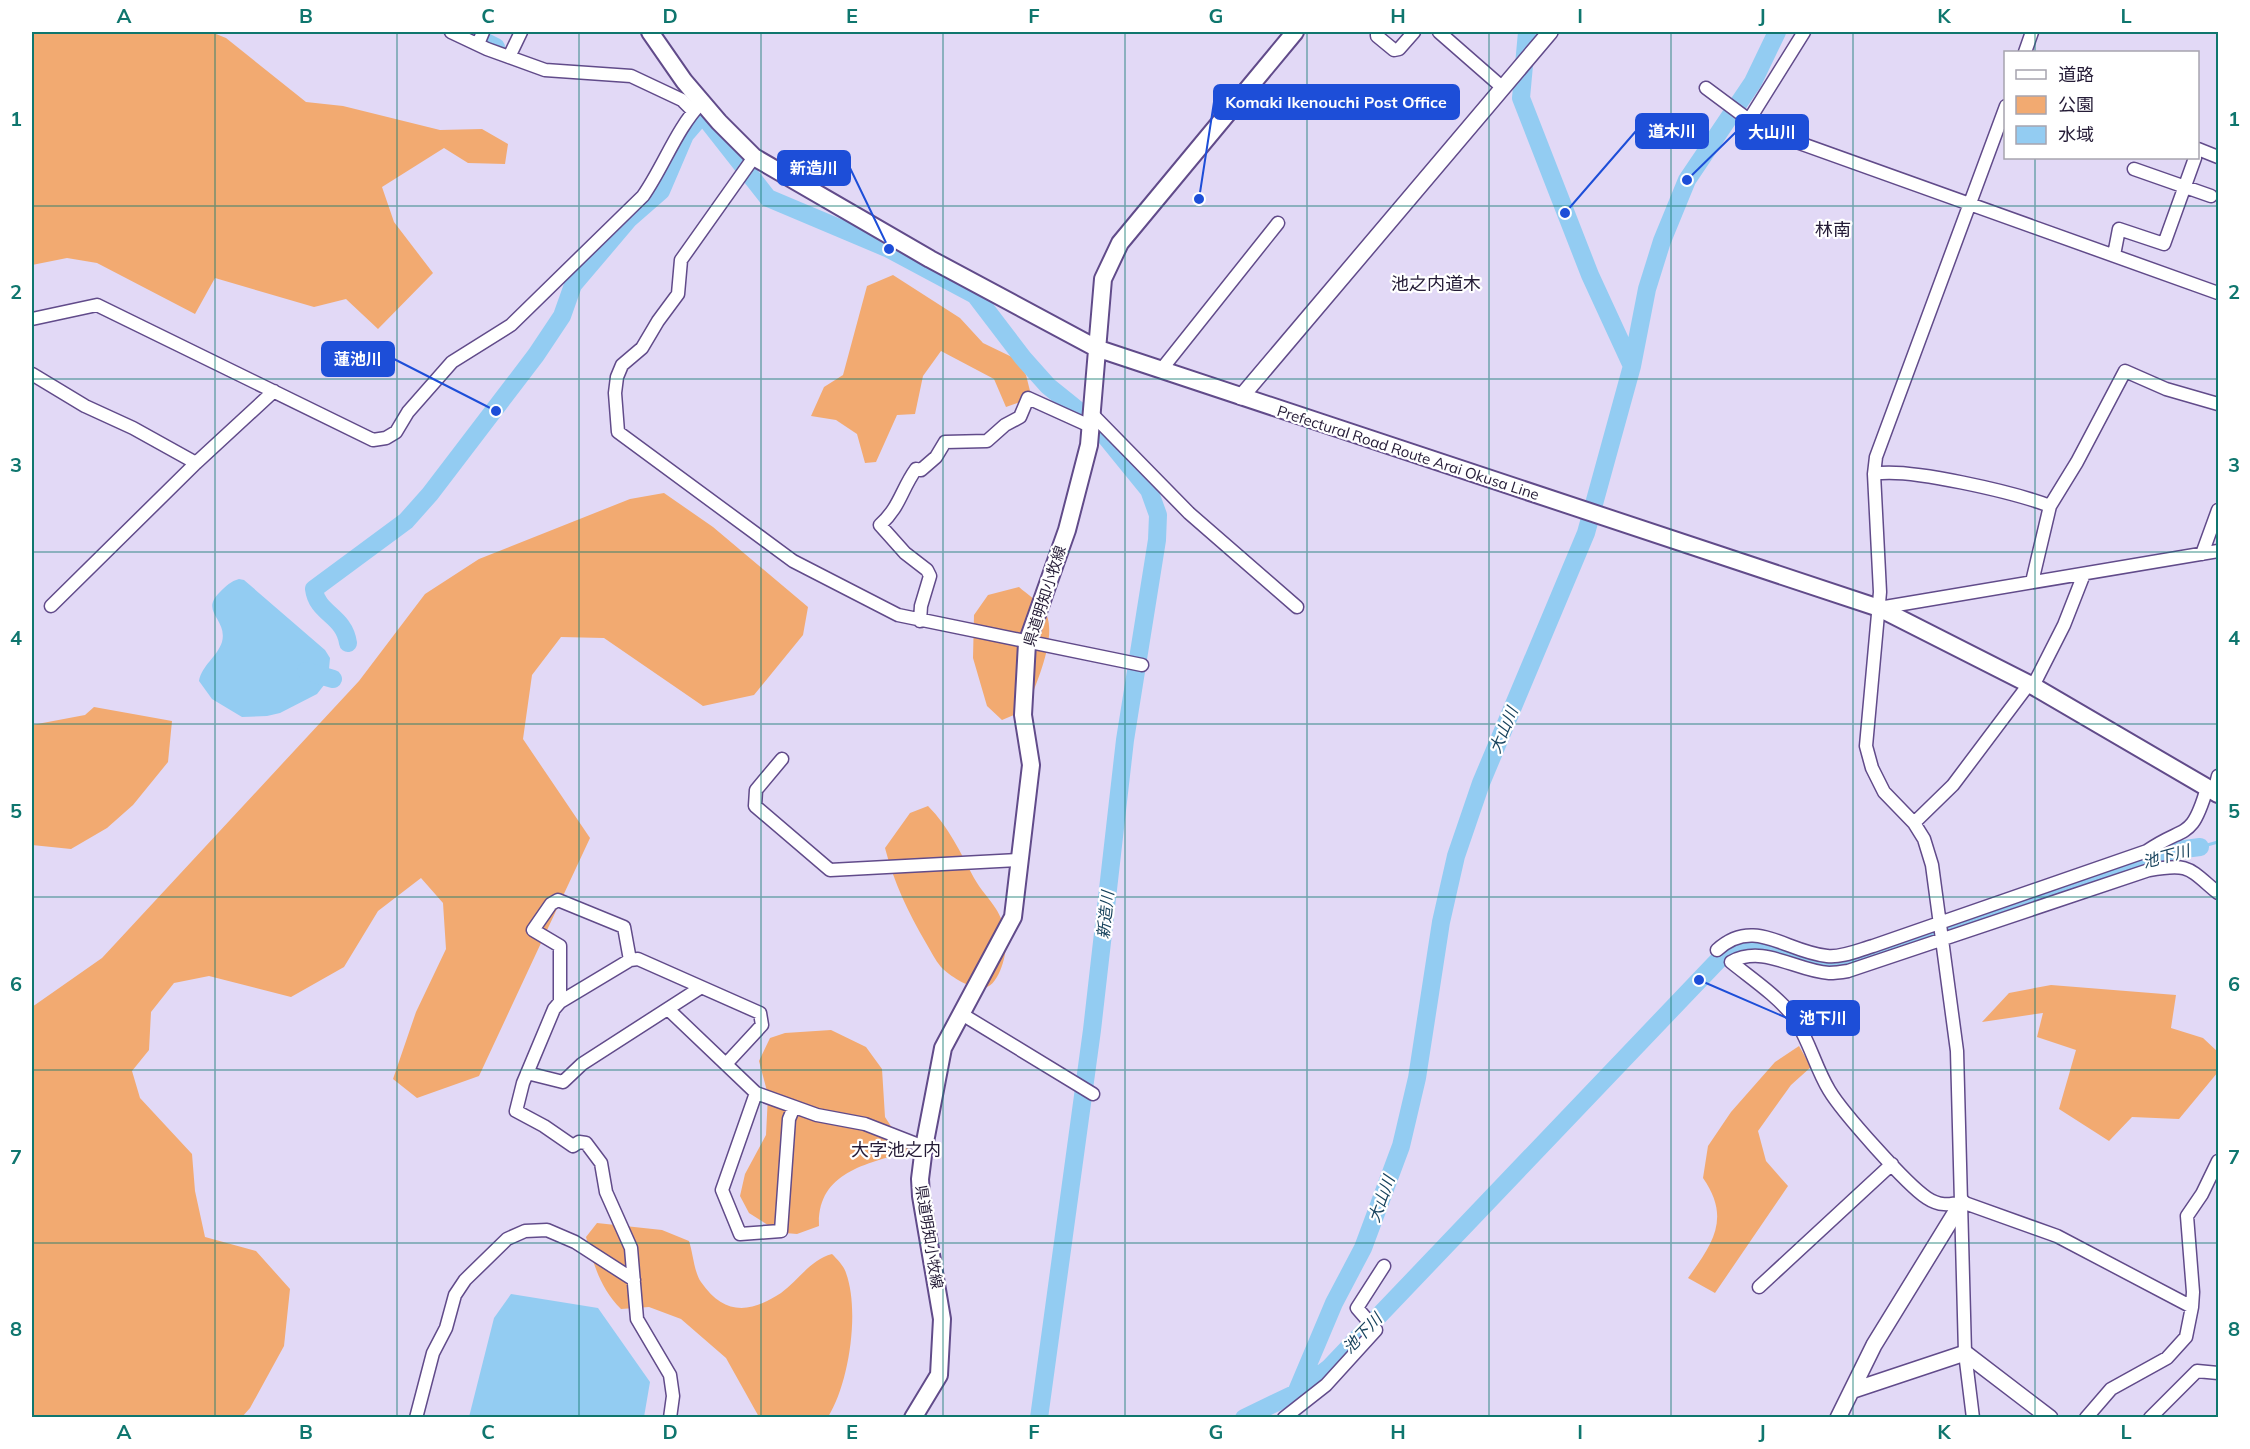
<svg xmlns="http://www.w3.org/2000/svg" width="2250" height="1449" font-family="Mulish,'Noto Sans JP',sans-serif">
	<rect width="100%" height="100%" fill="#e2d9f6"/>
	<!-- green -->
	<path fill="#f2aa71" d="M32,32H211L226,38L306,102L343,106L440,130L482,129L508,144L505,164L468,163L444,148L382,187L394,222L433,273L378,329L346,299L314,307L215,278L195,314L97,263L67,258L32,265Z
		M893,275L960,318L983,343L1014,358L1026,375L1030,391L1023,401L1006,407L994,379L941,351L923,376L915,414L897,415L876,462L865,463L857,434L836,420L811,416L824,387L843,375L867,286Z
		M664,493L713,527L808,607L803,635L754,695L703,706L604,638L561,637L532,675L523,739L590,838L479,1076L417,1098L393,1079L416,1012L446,949L443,903L421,878L378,911L344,967L291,997L209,976L174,983L151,1012L149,1050L132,1071L140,1098L192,1154L195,1191L205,1237L256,1251L290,1289L284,1346L250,1408L242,1417H32V1007L102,958L359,681L425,594L479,559L630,499Z
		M1019,587C1027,594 1038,601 1044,610C1060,633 1035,686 1026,710L1002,720L987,706L973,658L974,615L988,595Z
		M94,707L172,721L168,762L133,805L107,828L71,849L32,845V725L85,715Z
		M928,806C949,827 960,852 974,878C988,902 1001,906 1006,937C1008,951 999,991 980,988C967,987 950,976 941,967C935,960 931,951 926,943C908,912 894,883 885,848L910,813Z
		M2051,985L2176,995L2171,1028L2203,1038L2218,1052V1072L2179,1119L2132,1117L2109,1141L2059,1109L2076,1050L2037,1037L2043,1013L1982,1022L2009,993Z
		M831,1030L866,1047L882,1069L885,1117L896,1134L912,1146L907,1152C865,1164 817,1173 819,1226L797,1234L773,1232L774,1229L749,1213L740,1196L745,1174L766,1135L768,1095L759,1061L770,1038L785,1033Z
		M1799,1046L1811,1067L1791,1085L1758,1131L1766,1161L1788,1186L1715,1293L1688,1278C1713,1243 1731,1218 1703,1178L1708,1146L1731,1112L1775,1062Z
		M597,1223L662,1230L689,1241C693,1253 694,1272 701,1282C724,1315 749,1314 781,1293C799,1280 810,1260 832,1254C837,1259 844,1266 846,1273C860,1311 849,1384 828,1417H759L726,1358L681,1319L649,1307L621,1309C600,1288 594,1265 586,1237Z"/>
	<!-- water -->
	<path fill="#93ccf2" d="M239,579L244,580L325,650L330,658L328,680L317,694L280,713L267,716L242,717L212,699L199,681C202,665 217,657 222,642C228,619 199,612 220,592C226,586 231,581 239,579Z
		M511,1294L598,1308L650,1382L644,1417H469L494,1318Z"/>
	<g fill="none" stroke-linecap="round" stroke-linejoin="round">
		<!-- stream -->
		<path stroke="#93ccf2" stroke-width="3" d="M2200,847L2218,842"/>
		<!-- river -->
		<path stroke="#93ccf2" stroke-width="18" d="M466,32L496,47
			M1527,32L1521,98L1590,275L1631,364
			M702,114L768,198L889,249L975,295L1023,358L1048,386L1084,415
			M348,643C344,615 317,614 314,589L406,521L430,494L536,355L562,316L573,285L629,219L661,191L685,135L703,114
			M306,671L333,679
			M1296,1393L1334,1303L1363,1248L1401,1146L1417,1078L1441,922L1456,856L1481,783L1586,533L1632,366L1647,289L1662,241L1687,180L1753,82L1777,32
			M1039,1418L1092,1030L1125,740L1157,540L1158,515L1149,490L1101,431
			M1244,1418L1296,1393L1329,1368L1729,949C1757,937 1780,958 1807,963C1820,966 1833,964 1846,963L2177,850L2200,847"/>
		<defs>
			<path id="minor" d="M451,32L487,49L545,70L631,76L682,100L693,111
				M1377,32V36L1394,50L1399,49L1414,32
				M1439,32L1503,88
				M478,44L483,32
				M2025,52L2032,32
				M509,57L521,32
				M1706,88L1749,120L1752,126L2218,293
				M1749,120L1804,32
				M2198,149L2218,157
				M754,157L681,260L678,294L658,321L642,348L622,365L617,377L615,393L618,432L793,561L898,615L1142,665
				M2134,169L2211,196
				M2114,255L2119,229L2164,244L2195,158
				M32,319L97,305L373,440L386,438L396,432L408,412L452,362L511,325L643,196C664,166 676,129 702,102
				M1161,370L1278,223
				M32,374L85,406L133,428L196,463
				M1093,415L1189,513L1297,607
				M1874,474C1908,467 2016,493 2050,506L2032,582
				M2050,506L2077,462L2125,371L2166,389L2218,404
				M2202,554L2218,510
				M51,606L196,463L274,391
				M1879,608L2218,551
				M920,621L921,606L930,576L927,570L905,553L880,525C900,507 901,490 916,469L921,470L936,457L945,442L987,441L1005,425L1020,417L1028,398L1092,427
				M2033,686L2064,625L2084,574
				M782,759L756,790L755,806L830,870L1019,860
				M2214,792L2218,776
				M1914,823L1953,785L2029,684
				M1717,950C1754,916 1786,952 1827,956C1841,958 1859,950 1873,946L2147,851C2186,824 2191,842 2207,788
				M560,1002V946L533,930L551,904L558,900L624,927L630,960
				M669,1010L756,1093L817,1115L865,1124L924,1147
				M960,1013L1093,1094
				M527,1073L563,1082L582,1064L700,988
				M756,1093L722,1190L740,1234L781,1231L789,1119L794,1107
				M1759,1287L1892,1164
				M2192,1307L2057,1236L1962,1202C1949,1205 1939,1206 1927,1198C1907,1185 1842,1112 1829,1090C1815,1067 1809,1039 1793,1016C1776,995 1752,979 1731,962C1763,944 1796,971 1829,973C1835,973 1842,972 1848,971L2149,870C2190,863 2188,868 2218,893
				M416,1418L433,1353L446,1328L455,1295L465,1280L507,1239L525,1231L547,1230L575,1242L634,1280
				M670,1418L673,1396L670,1375L637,1319L631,1248L606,1192L601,1163L586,1143L579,1142L573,1146L544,1126L516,1111L523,1083L554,1009L560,1002L630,960L638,959L760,1013L762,1025L726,1064
				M1284,1418L1326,1385L1376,1330L1357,1308L1384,1266
				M1973,1418L1965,1353L1957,1051L1932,865L1924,839L1914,823L1884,792L1872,768L1866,746L1880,592L1874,474L1876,457L2006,106
				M2086,1418L2111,1389L2167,1358L2186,1337L2192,1307L2193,1292L2187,1216L2202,1194L2218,1161
				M2150,1418L2197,1371L2218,1373"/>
			<path id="tertiary" d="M1241,397L1550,32
				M1854,1390L1965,1353L2050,1418
				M1838,1418L1874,1345L1962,1202"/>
			<path id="secondary" d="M650,32L684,81L719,122L754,157L930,259L1096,348L1879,608L2033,686L2218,794
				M913,1418L939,1375L942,1319L921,1196L920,1179L924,1147L943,1048L1013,917L1031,765L1023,715L1027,643L1067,530L1089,445L1103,279L1120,243L1295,32"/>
		</defs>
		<!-- minor casing -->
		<use href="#minor" stroke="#614b8a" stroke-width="15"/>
		<!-- tertiary casing -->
		<use href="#tertiary" stroke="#614b8a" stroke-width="18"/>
		<!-- secondary casing -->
		<use href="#secondary" stroke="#614b8a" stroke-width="20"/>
		<!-- minor -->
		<use href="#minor" stroke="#fff" stroke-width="12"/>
		<!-- tertiary -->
		<use href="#tertiary" stroke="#fff" stroke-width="15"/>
		<!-- secondary -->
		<use href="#secondary" stroke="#fff" stroke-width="16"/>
	</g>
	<!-- grid -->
	<path fill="none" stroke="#0f766e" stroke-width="1.5" stroke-opacity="0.55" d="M215,32V1418M397,32V1418M579,32V1418M761,32V1418M943,32V1418M1125,32V1418M1307,32V1418M1489,32V1418M1671,32V1418M1853,32V1418M2035,32V52M2035,158V1418M32,206H2218M32,379H2218M32,552H2218M32,724H2218M32,897H2218M32,1070H2218M32,1243H2218"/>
	<g text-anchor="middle" stroke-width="4.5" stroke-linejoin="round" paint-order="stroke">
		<!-- street labels -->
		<g font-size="15" fill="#241b36" stroke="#fff">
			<text transform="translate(1408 453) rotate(18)" y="5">Prefectural Road Route Arai Okusa Line</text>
			<text transform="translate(1045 596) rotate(-72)" y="5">県道明知小牧線</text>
			<text transform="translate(929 1237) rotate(81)" y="5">県道明知小牧線</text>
		</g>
		<!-- water labels -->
		<g font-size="16" font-style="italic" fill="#18435d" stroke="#fff">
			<text transform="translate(1503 730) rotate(-67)" y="6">大山川</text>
			<text transform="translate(2166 856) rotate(-15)" y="6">池下川</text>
			<text transform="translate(1105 915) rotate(-84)" y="6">新造川</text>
			<text transform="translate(1381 1199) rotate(-70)" y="6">大山川</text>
			<text transform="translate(1362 1333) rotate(-46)" y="6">池下川</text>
		</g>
		<!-- quarter labels -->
		<g font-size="18" fill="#241b36" stroke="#fff">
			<text x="1833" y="236">林南</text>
			<text x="1436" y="290">池之内道木</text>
			<text x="896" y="1156">大字池之内</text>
		</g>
	</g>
	<!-- callouts -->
	<path fill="none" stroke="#1d4ed8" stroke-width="2" d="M1199 199L1214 102M1565 213L1636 131M1687 180L1736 132M889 249L850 168M496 411L394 359M1699 980L1787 1018"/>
	<g fill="#1d4ed8" stroke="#fff" stroke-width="2">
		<circle cx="1199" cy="199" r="6"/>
		<circle cx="1565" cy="213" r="6"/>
		<circle cx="1687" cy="180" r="6"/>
		<circle cx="889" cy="249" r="6"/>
		<circle cx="496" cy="411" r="6"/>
		<circle cx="1699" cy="980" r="6"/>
	</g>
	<g fill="#1d4ed8" stroke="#1d4ed8" stroke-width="2">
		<rect x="1214" y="85" width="245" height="34" rx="6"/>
		<rect x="1636" y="114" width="72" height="34" rx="6"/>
		<rect x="1736" y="115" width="72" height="34" rx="6"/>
		<rect x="778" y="151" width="72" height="34" rx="6"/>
		<rect x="322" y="342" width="72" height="34" rx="6"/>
		<rect x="1787" y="1001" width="72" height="34" rx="6"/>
	</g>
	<g font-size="16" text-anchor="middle" font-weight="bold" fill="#fff">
		<text x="1336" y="108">Komaki Ikenouchi Post Office</text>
		<text x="1672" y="137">道木川</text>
		<text x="1772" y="138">大山川</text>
		<text x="814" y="174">新造川</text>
		<text x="358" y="365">蓮池川</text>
		<text x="1823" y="1024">池下川</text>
	</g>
	<!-- border -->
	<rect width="2250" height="1449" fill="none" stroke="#ffffff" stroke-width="66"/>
	<!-- legend -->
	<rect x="2004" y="51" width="195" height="108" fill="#ffffff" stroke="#a7a4af" stroke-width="1.5"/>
	<rect x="2016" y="70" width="30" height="9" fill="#ffffff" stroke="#a7a4af" stroke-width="1.5"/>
	<text x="2058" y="81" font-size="18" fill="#241b36">道路</text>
	<rect x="2016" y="96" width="30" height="18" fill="#f2aa71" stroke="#a7a4af" stroke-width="1.5"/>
	<text x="2058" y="111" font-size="18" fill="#241b36">公園</text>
	<rect x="2016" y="126" width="30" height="18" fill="#93ccf2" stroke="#a7a4af" stroke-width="1.5"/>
	<text x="2058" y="141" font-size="18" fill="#241b36">水域</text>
	<rect x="33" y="33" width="2184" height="1383" fill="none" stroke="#0f766e" stroke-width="2"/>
	<g font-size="20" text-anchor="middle" font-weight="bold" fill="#0f766e">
		<text x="124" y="23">A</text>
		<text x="306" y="23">B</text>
		<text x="488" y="23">C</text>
		<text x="670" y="23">D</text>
		<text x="852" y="23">E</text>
		<text x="1034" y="23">F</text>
		<text x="1216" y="23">G</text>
		<text x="1398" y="23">H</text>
		<text x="1580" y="23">I</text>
		<text x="1762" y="23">J</text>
		<text x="1944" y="23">K</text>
		<text x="2126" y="23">L</text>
		<text x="16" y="126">1</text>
		<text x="2234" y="126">1</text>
		<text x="16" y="299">2</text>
		<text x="2234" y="299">2</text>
		<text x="16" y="472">3</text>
		<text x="2234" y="472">3</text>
		<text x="16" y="645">4</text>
		<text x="2234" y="645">4</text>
		<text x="16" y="818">5</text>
		<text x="2234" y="818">5</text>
		<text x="16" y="991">6</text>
		<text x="2234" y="991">6</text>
		<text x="16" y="1164">7</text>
		<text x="2234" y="1164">7</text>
		<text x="16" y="1336">8</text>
		<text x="2234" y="1336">8</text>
		<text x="124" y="1439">A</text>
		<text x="306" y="1439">B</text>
		<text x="488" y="1439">C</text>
		<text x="670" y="1439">D</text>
		<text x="852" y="1439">E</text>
		<text x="1034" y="1439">F</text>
		<text x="1216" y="1439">G</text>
		<text x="1398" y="1439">H</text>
		<text x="1580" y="1439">I</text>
		<text x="1762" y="1439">J</text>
		<text x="1944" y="1439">K</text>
		<text x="2126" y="1439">L</text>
	</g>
</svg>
